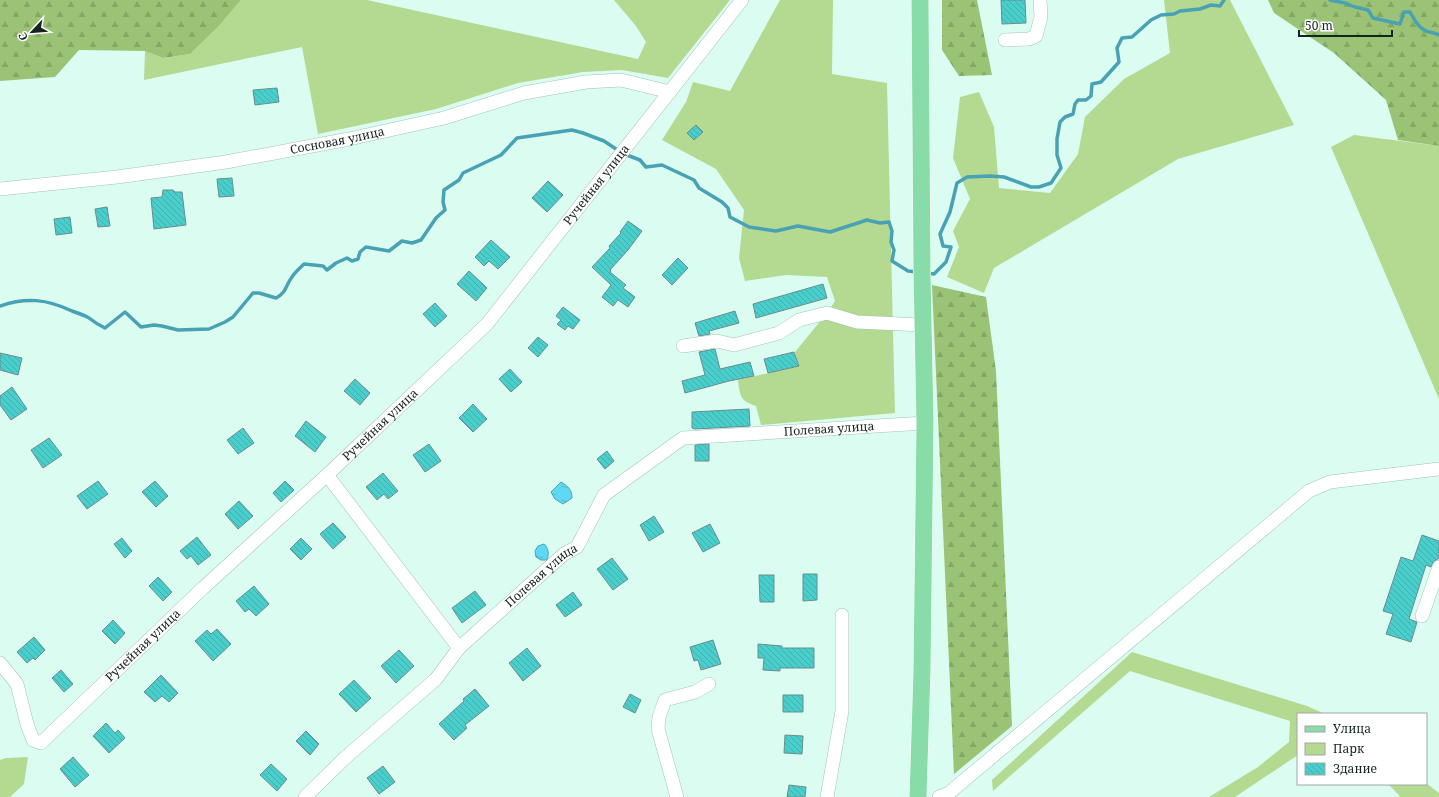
<svg xmlns="http://www.w3.org/2000/svg" width="1439" height="797" font-family="'Noto Serif',serif">
	<defs>
		<pattern id="forest-firs" width="22" height="20" patternUnits="userSpaceOnUse"><rect width="22" height="20" fill="#9bc375"/><path d="M5 1l3.5 6h-7zM16 11l3.5 6h-7z" fill="#85a765"/></pattern>
		<pattern id="water-ripples" width="26" height="14" patternUnits="userSpaceOnUse"><rect width="26" height="14" fill="#5fd9f3"/><path d="M2 4q2-2 4 0t4 0M15 11q2-2 4 0t4 0" fill="none" stroke="#52bad0"/></pattern>
		<pattern id="building-back-hatch" width="6" height="6" patternUnits="userSpaceOnUse"><rect width="6" height="6" fill="#49cecb"/><path d="M-1 5l2 2M0 0l6 6M5-1l2 2" fill="none" stroke="#3fb1ae"/></pattern>
	</defs>
	<rect width="100%" height="100%" fill="#dbfdf1"/>
	<!-- green -->
	<path fill="#b4d991" d="M241,0H367L638,59L646,42L636,26L614,0H730L668,78L622,70L583,72L518,83L436,109L318,134L302,47L144,80L145,51L163,58L190,54L219,26Z
		M780,0H833L832,74L887,83L895,413L761,425L756,406C740,401 740,396 738,380L799,366L795,352L827,313L835,301L827,277L786,275L745,281L739,258L744,210L716,169L662,140L686,102L693,82L730,91Z
		M1164,0H1230L1294,125L1178,159L994,268L984,293L947,277L959,247L953,231L970,199L953,158L960,97L979,92L994,127L999,188L1050,193L1078,154L1085,117L1124,79L1170,53Z
		M1354,135L1439,146V399L1331,147Z
		M1132,652L1307,706L1325,714H1298V755L1235,797H1209L1258,767L1289,742L1290,721L1130,671L993,791L992,780Z
		M28,757L24,784L10,797H0V760L6,758Z
		M1426,783L1439,793V797H1398L1400,796L1388,784H1426Z"/>
	<!-- forest -->
	<path fill="url(#forest-firs)" d="M0,0H241L219,26L190,54L163,58L145,51L79,50L55,77L0,81Z
		M942,0H977L992,75L959,76L942,50Z
		M1268,0H1439V146L1398,140L1386,100L1334,53L1274,13Z
		M932,285L986,297L996,371L1012,726L954,774Z"/>
	<!-- water -->
	<path fill="url(#water-ripples)" stroke="#49a2b3" d="M561,482C568,486 572,490 572,498L563,504L555,499L551,492Z
		M544,544C549,549 549,554 547,560H541L536,557L535,551L538,546Z"/>
	<g fill="none" stroke-linecap="round" stroke-linejoin="round">
		<!-- stream -->
		<path stroke="#49a2b3" stroke-width="3.5" d="M1330,0L1345,3L1355,7L1368,10L1373,18L1400,24L1404,12H1410C1414,19 1417,26 1424,30C1428,33 1434,32 1439,35
			M624,154L640,160L646,167L662,165L694,180L699,188L722,202L728,208L730,217L749,227L776,231L798,226L830,232L867,220L880,223L889,222L892,231L891,242L894,250L892,261L908,271L918,272
			M926,273L934,274L946,262L951,247L943,246L940,234L950,212L957,183L967,177L990,176L1004,177L1031,187H1039L1051,183L1061,168L1057,155V139L1060,122L1065,117L1073,114L1075,104L1078,100H1086L1091,96L1092,84L1101,82L1119,62L1117,48L1122,38L1132,37L1151,20L1161,15L1174,14L1180,11L1200,9L1211,5L1220,6L1224,0
			M0,306C26,297 47,299 72,311C78,313 84,315 89,318C94,322 99,325 105,328L125,312L141,327L154,325L162,326L178,330L209,329L225,322L233,317L253,293H259L276,298C287,292 285,286 292,277C295,272 300,268 304,264L323,266L327,270L336,263L347,258L352,261L358,259L360,252L366,247L389,251L402,241L412,243L421,240L436,218L445,210L443,202L444,190L459,180L463,173L501,155L517,138L572,130L583,133L604,141L619,151"/>
	</g>
	<!-- building -->
	<path fill="url(#building-back-hatch)" stroke="#6a8d8c" d="M1001,0H1025L1026,23L1002,24Z
		M277,88L279,102L255,105L253,90Z
		M696,125L703,132L694,140L687,133Z
		M232,178L234,196L219,197L217,179Z
		M548,181L563,195L547,212L532,198Z
		M163,190H173L175,192H182L186,225L154,229L151,198L162,197Z
		M107,207L110,226L98,227L95,209Z
		M70,217L72,233L56,235L54,219Z
		M628,221L642,231L628,250L610,270L611,271L610,272L626,285L623,288L635,297L628,307L618,300L613,306L602,297L611,285L592,267L610,248L609,246L621,233L620,232Z
		M491,240L510,257L498,269L489,261L484,266L475,257Z
		M678,258L688,268L672,285L662,275Z
		M469,271L487,288L476,301L457,284Z
		M823,284L827,298L756,318L753,304Z
		M435,303L447,316L435,327L423,314Z
		M563,307L580,320L573,329L568,326L565,330L557,324L561,320L556,316Z
		M735,311L739,323L709,331L710,334L699,336L695,323Z
		M538,337L548,345L538,357L528,348Z
		M715,349L720,369L750,362L754,376L729,381L685,393L682,381L705,375L699,352Z
		M794,352L799,366L768,373L764,359Z
		M0,353L22,358L18,375L0,370Z
		M510,369L522,382L511,392L499,379Z
		M355,379L370,393L360,405L344,391Z
		M12,387L27,409L11,420L0,405V396Z
		M473,404L487,419L473,432L459,418Z
		M749,409L750,426L695,429L692,428V412Z
		M306,421L326,437L315,452L295,436Z
		M243,428L254,443L238,454L227,440Z
		M49,438L62,455L43,468L31,450Z
		M429,444L441,461L425,472L413,455Z
		M709,444V461H695V445Z
		M607,451L614,461L605,469L597,459Z
		M383,473L398,491L388,499L384,494L377,500L366,487Z
		M98,481L108,494L87,509L77,496Z
		M155,481L168,496L156,507L142,492Z
		M285,481L294,490L281,502L273,493Z
		M239,501L253,516L238,529L225,514Z
		M654,516L664,532L649,541L640,525Z
		M333,523L346,537L333,549L320,534Z
		M710,524L720,543L703,552L692,533Z
		M1422,535L1439,541V557L1438,559L1434,561L1431,567L1426,565L1409,619L1417,622L1411,642L1386,634L1393,614L1383,611L1401,557L1413,561Z
		M197,537L211,555L198,565L191,556L187,559L180,551Z
		M122,538L132,551L125,558L114,544Z
		M301,538L312,549L301,560L290,549Z
		M612,558L628,579L613,590L597,569Z
		M803,574H817V600L803,601Z
		M759,575H774V602H760Z
		M158,577L172,592L163,601L149,586Z
		M254,586L269,604L256,616L249,609L245,612L236,601Z
		M475,591L486,605L462,623L452,608Z
		M573,592L582,605L565,617L556,605Z
		M113,620L125,633L115,644L102,631Z
		M217,629L231,644L213,661L195,641L207,630L211,634Z
		M34,637L45,650L35,660L33,658L27,663L17,652Z
		M713,640L721,664L701,670L698,660L694,661L690,647Z
		M758,644L782,646V648H814V668H780V671L763,670L764,658H758Z
		M527,648L541,666L523,681L509,663Z
		M399,650L414,666L396,683L381,666Z
		M61,670L73,684L64,692L52,678Z
		M161,675L178,693L169,702L162,696L155,702L144,692Z
		M354,680L371,698L356,712L339,694Z
		M475,689L489,706L465,725L467,728L454,740L439,724L464,701L463,699Z
		M630,694L641,700L635,713L623,707Z
		M783,695H803V712H783Z
		M106,723L115,733L118,730L125,738L109,753L93,736Z
		M306,731L319,744L310,755L296,741Z
		M785,735L803,736L802,754L784,753Z
		M73,757L89,775L75,787L60,769Z
		M271,764L287,779L277,791L260,775Z
		M383,766L395,782L379,794L367,778Z
		M789,785L806,787L805,797H787Z"/>
	<g fill="none" stroke-linecap="round" stroke-linejoin="round">
		<defs>
			<g id="minor">
				<path d="M1005,40L1029,39L1036,36L1041,17L1040,0"/>
				<path id="s1" d="M0,189L117,177L226,162L349,139L444,118L524,93L586,82L621,80L670,92"/>
				<path d="M683,346L717,341L734,345L779,333L799,320L827,313L857,322L923,325"/>
				<path d="M327,475L459,648"/>
				<path d="M1422,616L1439,567"/>
				<path id="s2" d="M0,663L17,684L27,724L33,740L41,743L203,588L327,475L487,324L742,0"/>
				<path id="s3" d="M305,797L346,757L436,679L459,648L564,554L577,547L604,495L683,438L925,423"/>
				<path d="M677,797L658,729L659,717L665,700L695,692L709,684"/>
				<path d="M827,797L842,711V615"/>
				<path d="M939,797L949,793L1309,491L1330,482L1439,469"/>
			</g>
			<path id="major" d="M918,797L922,670L925,423L922,273L920,0"/>
		</defs>
		<!-- minor casing -->
		<use href="#minor" stroke="#a2c3b8" stroke-width="14"/>
		<!-- major casing -->
		<use href="#major" stroke="#fff" stroke-width="18"/>
		<!-- minor -->
		<use href="#minor" stroke="#fff" stroke-width="13"/>
		<!-- major -->
		<use href="#major" stroke="#88dca7" stroke-width="17"/>
	</g>
	<g text-anchor="middle" stroke-width="3" stroke-linejoin="round" paint-order="stroke">
		<!-- street labels -->
		<g font-size="12" fill="#16231f" stroke="#fff">
			<text dy="4" stroke="none"><textPath href="#s1" startOffset="341">Сосновая улица</textPath></text>
			<text dy="4" stroke="none"><textPath href="#s2" startOffset="883">Ручейная улица</textPath></text>
			<text dy="4" stroke="none"><textPath href="#s2" startOffset="559">Ручейная улица</textPath></text>
			<text dy="4" stroke="none"><textPath href="#s3" startOffset="673">Полевая улица</textPath></text>
			<text dy="4" stroke="none"><textPath href="#s3" startOffset="325">Полевая улица</textPath></text>
			<text dy="4" stroke="none"><textPath href="#s2" startOffset="235">Ручейная улица</textPath></text>
		</g>
	</g>
	<!-- legend -->
	<rect x="1297" y="713" width="130" height="72" fill="#ffffff" stroke="#a2a7a5"/>
	<rect x="1305" y="726" width="20" height="6" fill="#88dca7" stroke="#a2a7a5"/>
	<text x="1333" y="733" font-size="12" fill="#16231f">Улица</text>
	<rect x="1305" y="743" width="20" height="12" fill="#b4d991" stroke="#a2a7a5"/>
	<text x="1333" y="753" font-size="12" fill="#16231f">Парк</text>
	<rect x="1305" y="763" width="20" height="12" fill="url(#building-back-hatch)" stroke="#a2a7a5"/>
	<text x="1333" y="773" font-size="12" fill="#16231f">Здание</text>
	<!-- north arrow -->
	<g transform="translate(32 32) rotate(244)" stroke="#ffffff" stroke-width="3" paint-order="stroke">
	<path d="M0-3L7 15L0 10L-7 15Z" fill="#16231f"/>
	<text y="-6" font-size="11" font-weight="bold" text-anchor="middle" fill="#16231f">С</text>
	</g>
	<!-- scale -->
	<path d="M1299 30v6h93v-6" fill="none" stroke="#16231f" stroke-width="2"/>
	<text x="1305" y="30" font-size="12" fill="#16231f" stroke="#ffffff" stroke-width="3" paint-order="stroke">50 m</text>
</svg>
